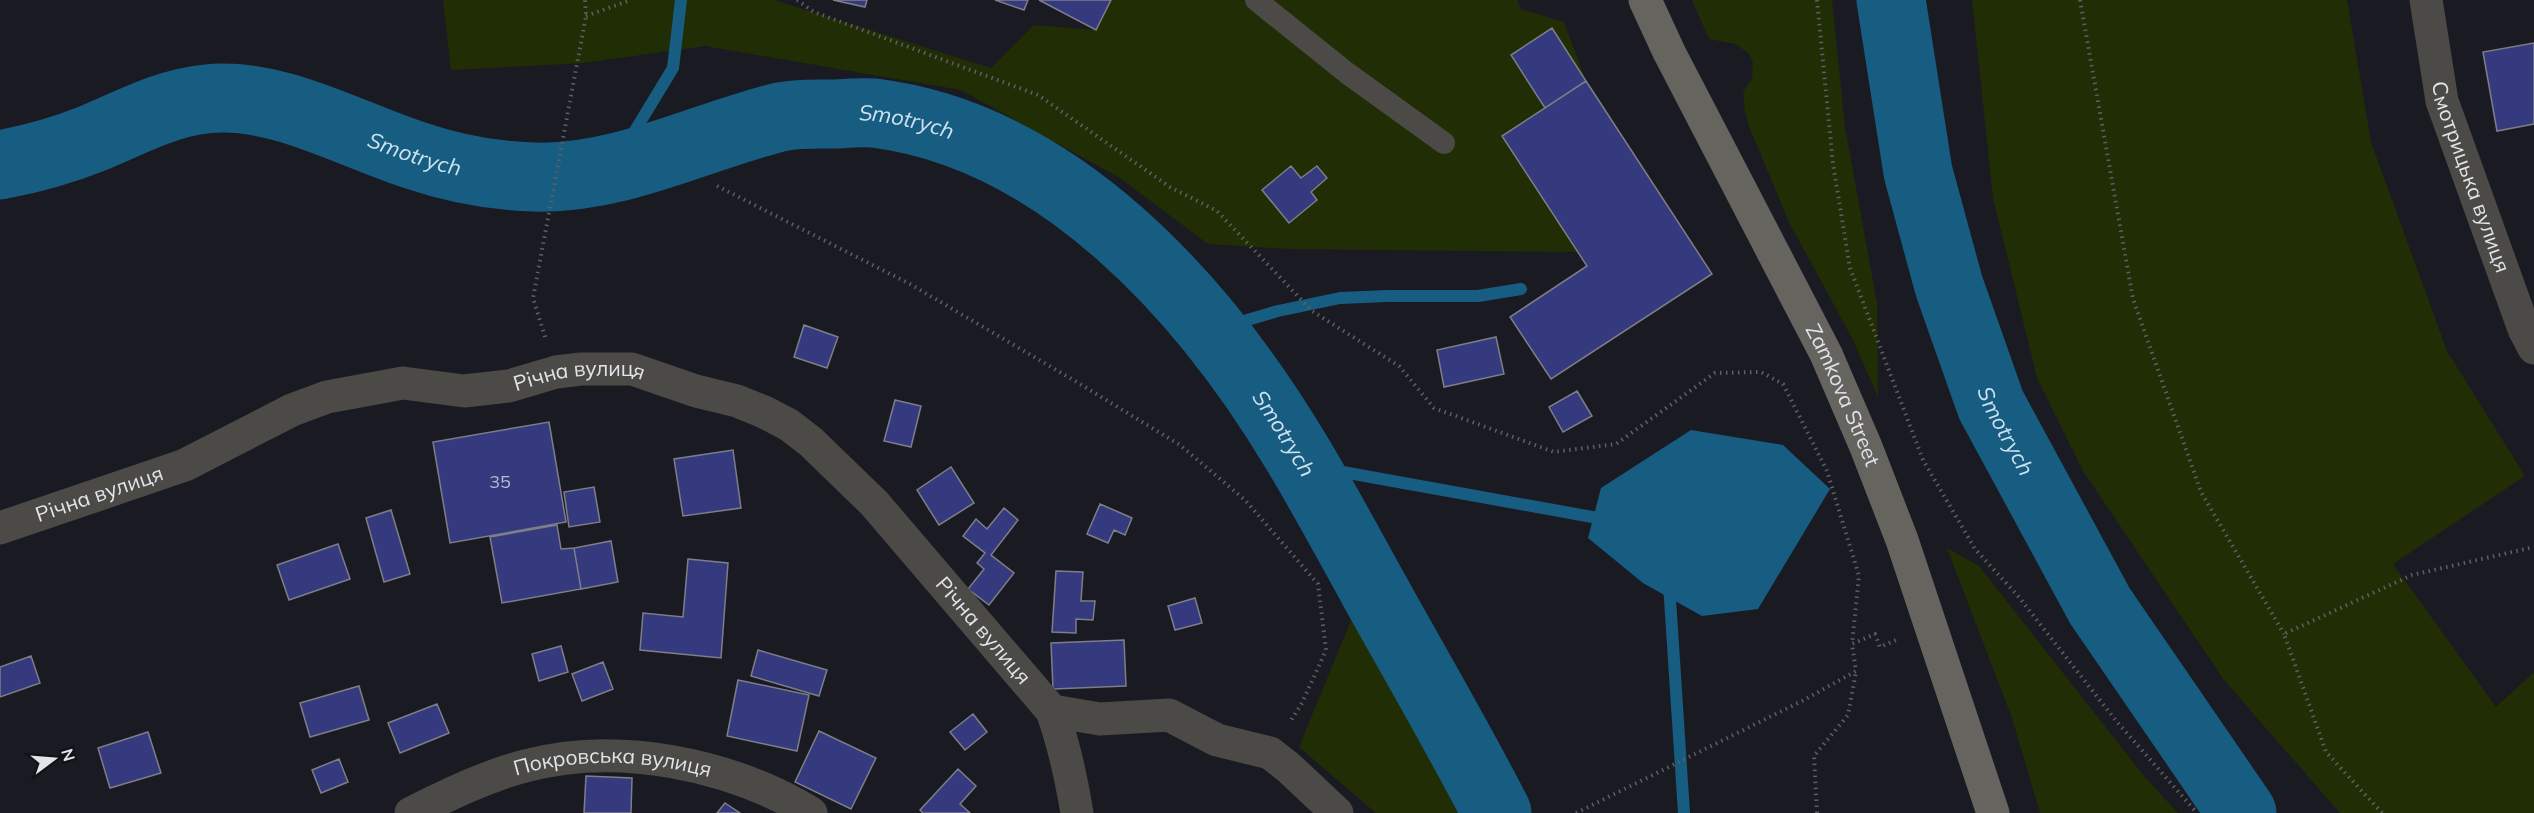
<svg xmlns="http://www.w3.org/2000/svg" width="2534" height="813" font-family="Mulish,sans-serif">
	<rect width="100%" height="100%" fill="#1a1b22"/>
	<!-- green -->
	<path fill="#212d05" d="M443,0H774L991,68L1034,25L1096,30L1111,0H1517L1521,9L1564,22L1586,81L1578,252L1289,249L1208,244L1120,178L961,90L705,46L584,63L451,70Z
		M1692,0H1832L1845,127L1877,303L1878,397L1853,340L1789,222L1750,129L1745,113L1743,92L1752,79L1753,63L1749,54L1736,44L1709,39Z
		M1972,0H2347L2371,142L2447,351L2525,476L2393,564L2496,707L2534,672V813H2340L2224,680L2083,471L2037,378L1993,198Z
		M1947,548L1979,566L2144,776L2178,813H2040L2012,718Z
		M1356,608L1472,813H1376L1299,747Z"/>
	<!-- water -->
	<path fill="#175d82" d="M1691,430L1783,445L1830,489L1758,609L1702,616L1643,583L1588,538L1601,488Z"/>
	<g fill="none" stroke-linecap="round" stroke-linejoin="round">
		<!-- stream -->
		<path stroke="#175d82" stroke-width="12" d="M611,170L673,68L681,0
			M1210,331L1278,311L1340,298L1387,296H1478L1521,289
			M1304,465L1609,520
			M1669,584L1684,813"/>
		<!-- river -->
		<g stroke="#175d82" stroke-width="69">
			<path id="s1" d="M1891,0L1918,172L1949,286L1991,405L2100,606L2242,813"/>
			<path id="s2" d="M0,165C31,159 61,151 91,139C128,124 165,103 206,99C276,91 349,134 414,155C452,168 493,176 534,177C619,180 699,137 780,117C798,113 818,114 837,114C849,113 862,112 874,113C1059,136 1204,299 1295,450C1323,496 1348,543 1374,590C1415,664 1458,737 1497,813"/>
		</g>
	</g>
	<!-- building -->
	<path fill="#353a7e" stroke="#7d7e87" stroke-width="1.5" d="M833,0H867L865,7Z
		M995,0H1028L1024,10Z
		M1039,0H1111L1096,30Z
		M1552,28L1586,81L1545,108L1511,55Z
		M2534,43V124L2497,131L2483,52Z
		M1586,81L1712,274L1551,379L1510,317L1587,266L1502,136Z
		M1291,166L1301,178L1317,166L1327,178L1311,192L1317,200L1289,223L1262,190Z
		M804,325L838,337L827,368L794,357Z
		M1496,337L1504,374L1444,387L1437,350Z
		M1577,391L1592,416L1563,432L1549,407Z
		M895,400L921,406L911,447L884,441Z
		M549,422L566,522L450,543L433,442Z
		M733,450L741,508L683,516L674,459Z
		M951,467L974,503L939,525L917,490Z
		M594,487L600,522L569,527L564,492Z
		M1100,504L1132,518L1125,535L1114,530L1108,543L1087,534Z
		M1004,508L1018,520L991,555L1014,573L989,605L968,589L984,569L977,563L985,553L963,536L976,519L987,529Z
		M391,510L410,574L384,582L366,518Z
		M557,525L561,549L574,548L581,589L502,603L490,537Z
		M611,541L618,582L581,589L574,548Z
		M338,544L350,579L289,600L277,565Z
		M688,559L728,563L721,658L640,650L643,613L683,617Z
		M1056,571L1083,572L1081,601H1095L1093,620L1076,619V633L1052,632Z
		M1195,598L1202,623L1175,630L1168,606Z
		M1124,640L1126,686L1053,689L1051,643Z
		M561,646L568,672L539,681L532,654Z
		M758,650L827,670L819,696L751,676Z
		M31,656L40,683L0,697V667Z
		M603,662L613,689L582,701L572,674Z
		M738,680L809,695L797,751L727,736Z
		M359,686L369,720L310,737L300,703Z
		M437,704L449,733L400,753L388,723Z
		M973,714L987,732L965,750L950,732Z
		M819,731L876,758L851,809L795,782Z
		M148,732L161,773L110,788L98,748Z
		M339,759L348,782L321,793L312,770Z
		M958,769L976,786L960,804L970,813H923L920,810Z
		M586,776L632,778L631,813H584Z
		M725,803L740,813H717Z"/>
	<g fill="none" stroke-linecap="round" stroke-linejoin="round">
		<!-- path -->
		<path stroke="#5e5f65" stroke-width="4" stroke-dasharray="1.5 4.5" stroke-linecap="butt" d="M797,0L814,12L1038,95L1170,187L1217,211L1312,311L1399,366L1434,408L1554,452L1616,444L1715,373L1761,372L1783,384L1827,471L1859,576L1852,644
			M1817,0L1833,164L1850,268L1923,460L1975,549L2018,596L2117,722L2197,813
			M2080,0L2133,299L2201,492L2284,634
			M586,16L631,0
			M717,186L910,284L1075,381L1180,445L1245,500L1318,584L1326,650L1302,703L1290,722
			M545,337L533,298L586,16L585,0
			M1576,813L1804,700L1856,671L1852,644L1875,634L1880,647L1898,639
			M1817,813L1814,756L1848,715L1856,672
			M2382,813L2326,752L2284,634L2412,575L2534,547"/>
		<!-- lane -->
		<path stroke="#4b4a46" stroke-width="22" d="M1256,0L1347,73L1444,143"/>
		<!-- street -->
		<g stroke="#4b4a46" stroke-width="33">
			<path id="s3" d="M2426,0L2442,101L2524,329L2534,348"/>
			<path id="s4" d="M0,528L185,465L292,410L327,397L403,383L464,391L509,386L556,372L581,369H632L696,391L737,401L764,412L789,425L811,442L874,503L1052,711C1064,744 1071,777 1077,813"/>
			<path d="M1052,711L1100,719L1169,715L1217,740L1270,753L1289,768L1337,813"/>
			<path id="s5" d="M411,813C448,795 486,776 525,766C618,741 730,764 811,813"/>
		</g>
		<!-- secondary-bridge -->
		<path stroke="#66645e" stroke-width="33" id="s6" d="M1645,0L1669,52L1826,354L1866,447L1902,540L1993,813"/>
	</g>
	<g text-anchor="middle" stroke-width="6" stroke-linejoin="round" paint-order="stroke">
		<!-- number labels -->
		<g font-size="18" fill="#b8bace">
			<text x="500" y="488">35</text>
		</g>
		<!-- street labels -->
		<g font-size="21" fill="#e3e4e9" stroke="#111218">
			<text dy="7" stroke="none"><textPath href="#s3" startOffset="183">Смотрицька вулиця</textPath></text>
			<text dy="7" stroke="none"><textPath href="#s4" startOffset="609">Річна вулиця</textPath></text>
			<text dy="7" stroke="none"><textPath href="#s6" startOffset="442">Zamkova Street</textPath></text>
			<text dy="7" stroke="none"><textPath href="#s4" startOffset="105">Річна вулиця</textPath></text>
			<text dy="7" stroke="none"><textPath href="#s4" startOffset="1113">Річна вулиця</textPath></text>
			<text dy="7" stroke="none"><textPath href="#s5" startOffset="212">Покровська вулиця</textPath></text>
		</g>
		<!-- water labels -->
		<g font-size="22" font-style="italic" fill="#cde1ef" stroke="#111218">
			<text dy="8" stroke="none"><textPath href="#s2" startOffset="939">Smotrych</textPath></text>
			<text dy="8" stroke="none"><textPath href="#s2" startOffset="435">Smotrych</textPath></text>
			<text dy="8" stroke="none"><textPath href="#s1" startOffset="448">Smotrych</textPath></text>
			<text dy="8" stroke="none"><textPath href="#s2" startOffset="1443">Smotrych</textPath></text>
		</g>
	</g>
	<!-- north arrow -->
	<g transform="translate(54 759) rotate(74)" stroke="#111218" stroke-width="4.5" paint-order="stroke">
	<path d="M0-4.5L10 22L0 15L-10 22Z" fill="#e3e4e9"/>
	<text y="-9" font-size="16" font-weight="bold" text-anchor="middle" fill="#e3e4e9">N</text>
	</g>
</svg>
